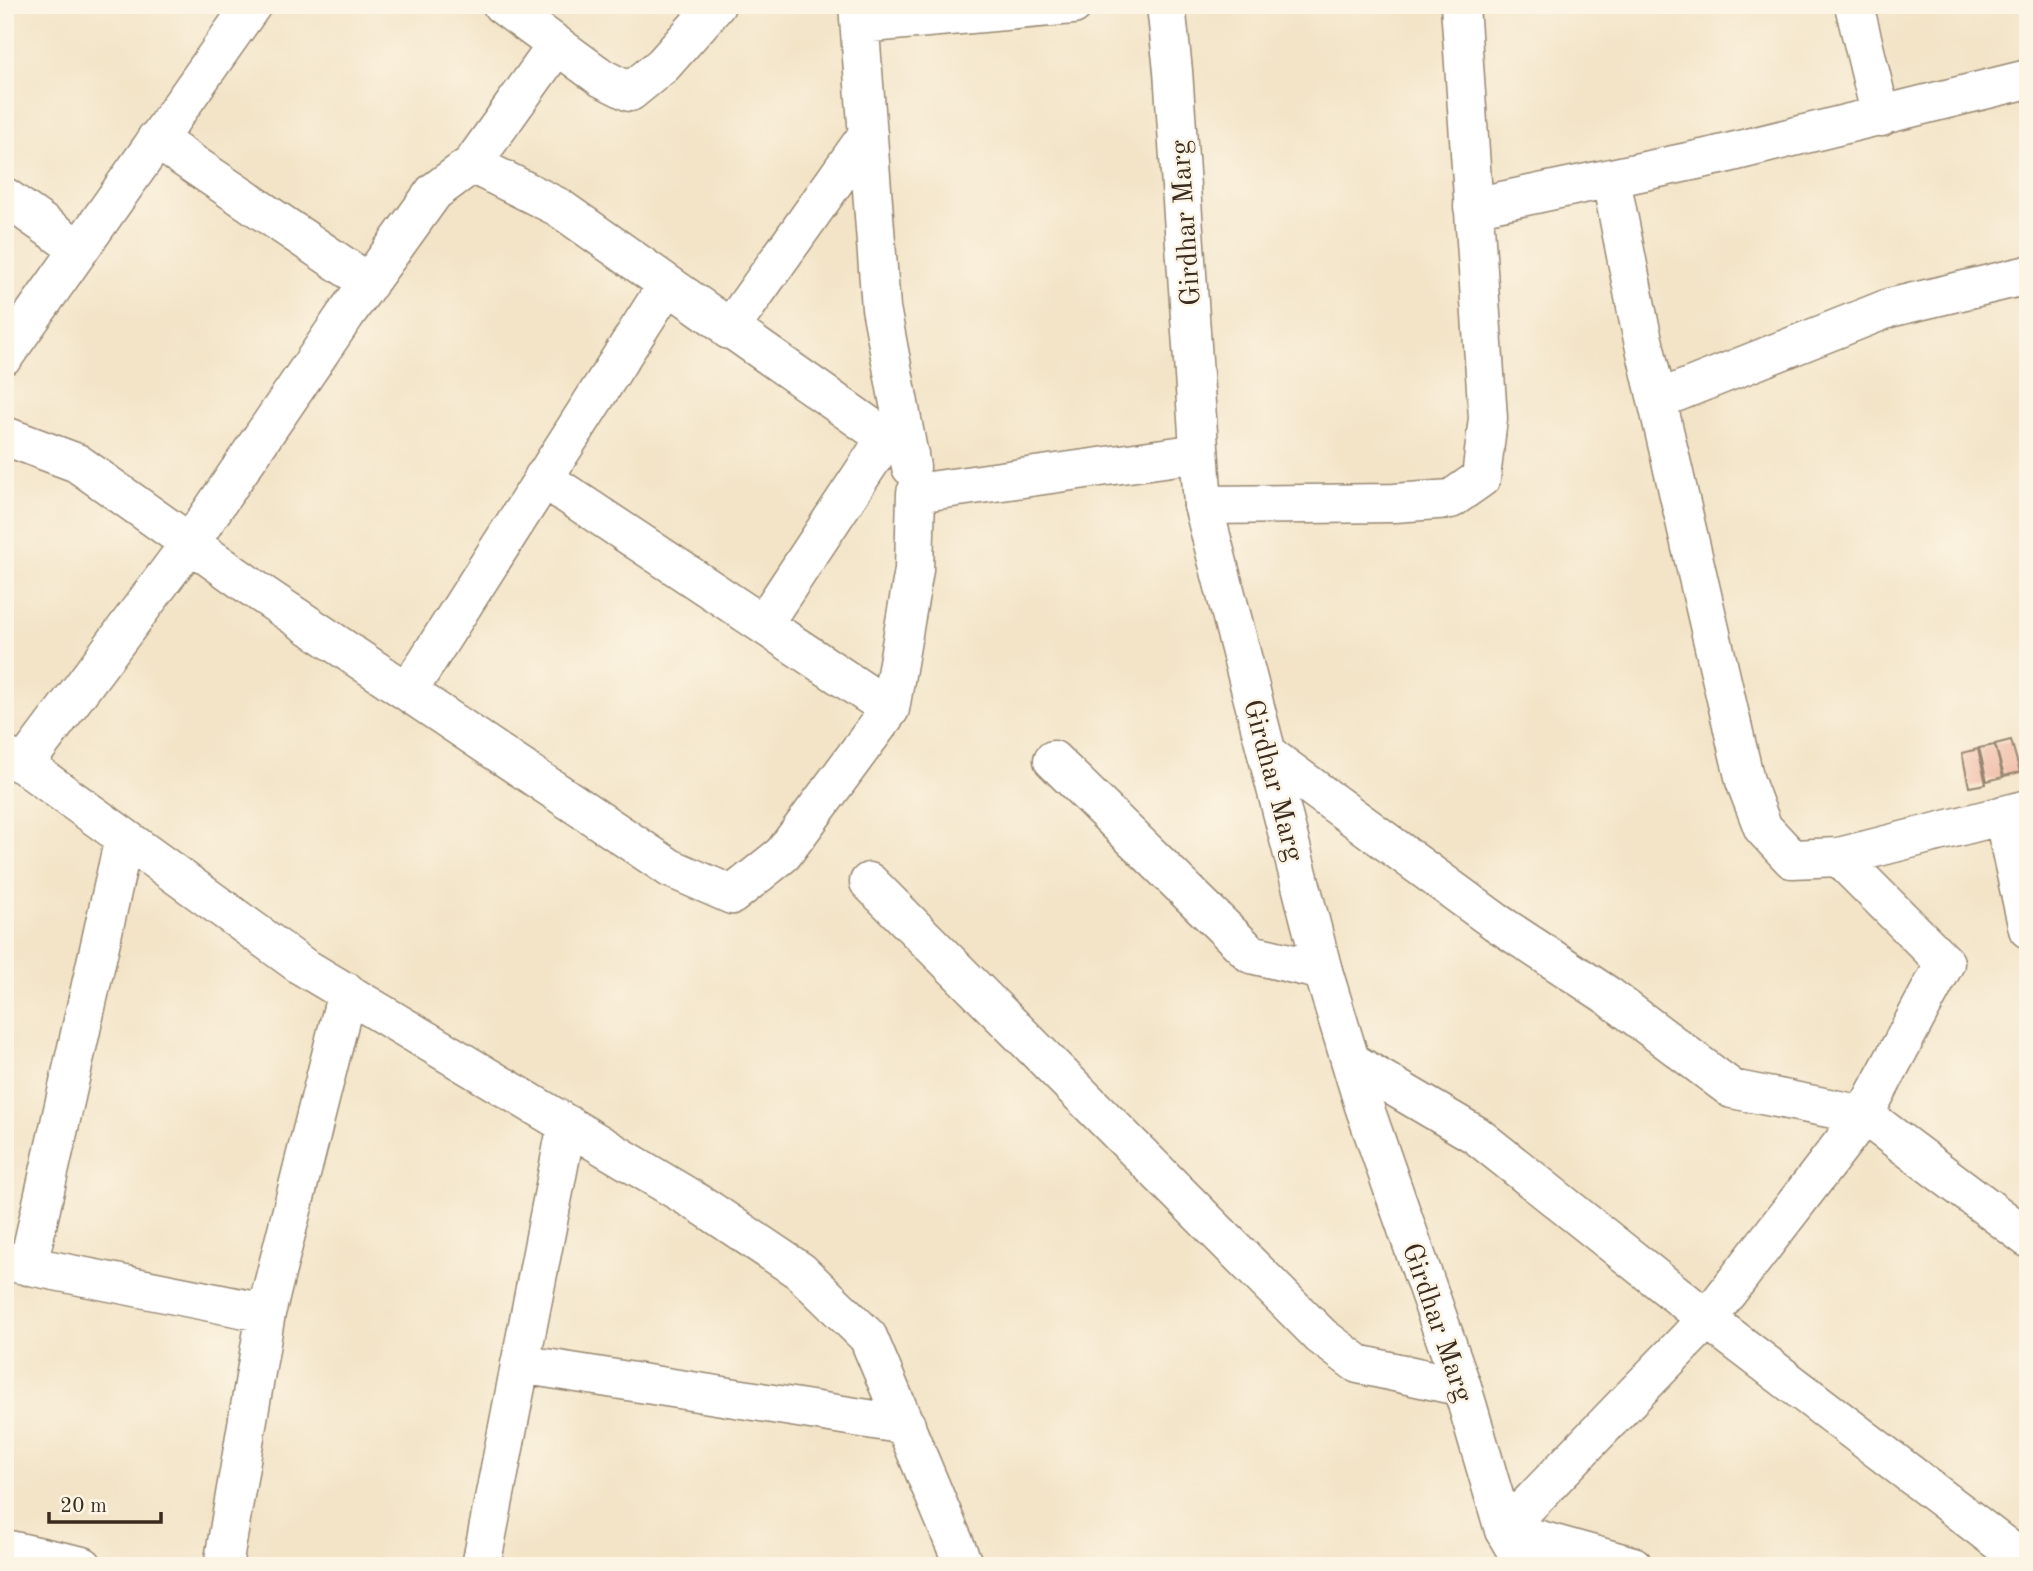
<svg xmlns="http://www.w3.org/2000/svg" width="2033" height="1571" font-family="'Old Standard TT',serif">
	<rect width="100%" height="100%" fill="#fcf5e5"/>
	<filter id="ink" filterUnits="userSpaceOnUse"><feTurbulence type="fractalNoise" baseFrequency=".0143" numOctaves="2"/><feDisplacementMap in="SourceGraphic" scale="14" xChannelSelector="R" yChannelSelector="G"/><feConvolveMatrix kernelMatrix="1 2 1 2 8 2 1 2 1" color-interpolation-filters="sRGB"/></filter>
	<filter id="wash" filterUnits="userSpaceOnUse"><feTurbulence type="fractalNoise" baseFrequency=".00686" numOctaves="4" result="noise"/><feDisplacementMap in="SourceGraphic" scale="28" xChannelSelector="R" yChannelSelector="G"/><feGaussianBlur stdDeviation="1.57" result="paint"/><feColorMatrix in="noise" values="0 0 0 0 0 0 0 0 0 0 0 0 0 0 0 0 0 1.4 0 .05"/><feComposite in="paint" operator="in"/></filter>
	<g filter="url(#wash)">
		<rect width="100%" height="100%" fill="#f3e4c7"/>
		<g id="blocks">
			<!-- building -->
			<path fill="#eeb39e" d="M2011,740L2020,772L2004,776L1995,744Z
				M1995,745L2003,777L1987,781L1979,748Z
				M1978,749L1986,784L1969,787L1962,753Z"/>
		</g>
	</g>
	<g filter="url(#ink)">
		<use href="#blocks" fill-opacity="0" stroke="#978772" stroke-width="2"/>
		<g fill="none" stroke-linecap="round" stroke-linejoin="round">
			<defs>
				<path id="street" d="M502,5L602,78L630,92L663,65L716,5
					M858,5L881,308L911,467
					M1854,5L1881,117
					M860,24L1073,5
					M156,139L369,283
					M472,164L557,45
					M1611,179L1639,322L1745,781L1763,828L1792,859L1839,857L2028,809
					M5,197L79,249
					M1473,207L1716,156L2028,79
					M729,330L868,134
					M5,355L252,5
					M1657,400L1889,308L2028,275
					M5,436L77,463L250,586L670,868L732,895L783,854L890,709L914,570L916,493L1199,453
					M543,478L890,709
					M1203,505L1394,503L1451,499L1481,478L1488,418L1460,5
					M763,624L886,438
					M408,691L667,285
					M1267,754L1496,922L1607,995L1732,1089L1864,1115L2028,1238
					M5,756L24,765L302,966L703,1206L800,1271L868,1337L964,1566
					M1053,760L1251,954L1323,971
					M24,765L190,543L346,314L434,192L472,164L558,207L909,454
					M2003,815L2028,929
					M869,882L1321,1336L1358,1364L1462,1387
					M1352,1062L1476,1135L1707,1319L2028,1564
					M5,1261L266,1313
					M28,1266L124,838
					M520,1364L906,1425
					M1504,1530L1707,1319L1864,1115L1945,963L1839,857
					M5,1549L83,1566
					M223,1566L266,1313L347,992
					M481,1566L567,1124"/>
				<path id="secondary" d="M1166,5L1173,71L1203,505L1323,971L1364,1106L1462,1387L1504,1530L1525,1566
					M1504,1530L1633,1566"/>
			</defs>
			<!-- street casing -->
			<use href="#street" stroke="#978772" stroke-width="41"/>
			<!-- secondary casing -->
			<use href="#secondary" stroke="#978772" stroke-width="41"/>
			<!-- street -->
			<use href="#street" stroke="#fff" stroke-width="38"/>
			<!-- secondary -->
			<use href="#secondary" stroke="#fff" stroke-width="38"/>
		</g>
	</g>
	<g text-anchor="middle" stroke-width="5" stroke-linejoin="round" paint-order="stroke">
		<!-- street labels -->
		<g font-size="28" fill="#3b2a1e" stroke="#fcf5e5">
			<text transform="translate(1184 223) rotate(-94)" y="10">Girdhar Marg</text>
			<text transform="translate(1275 780) rotate(75)" y="10">Girdhar Marg</text>
			<text transform="translate(1439 1322) rotate(71)" y="10">Girdhar Marg</text>
		</g>
	</g>
	<!-- margin -->
	<rect width="2033" height="1571" fill="none" stroke="#fcf5e5" stroke-width="28"/>
	<!-- scale -->
	<path d="M49 1512v10h112v-10" fill="none" stroke="#3b2a1e" stroke-width="3.5"/>
	<text x="60" y="1512" font-size="21" fill="#3b2a1e" stroke="#fcf5e5" stroke-width="5" paint-order="stroke">20 m</text>
</svg>
